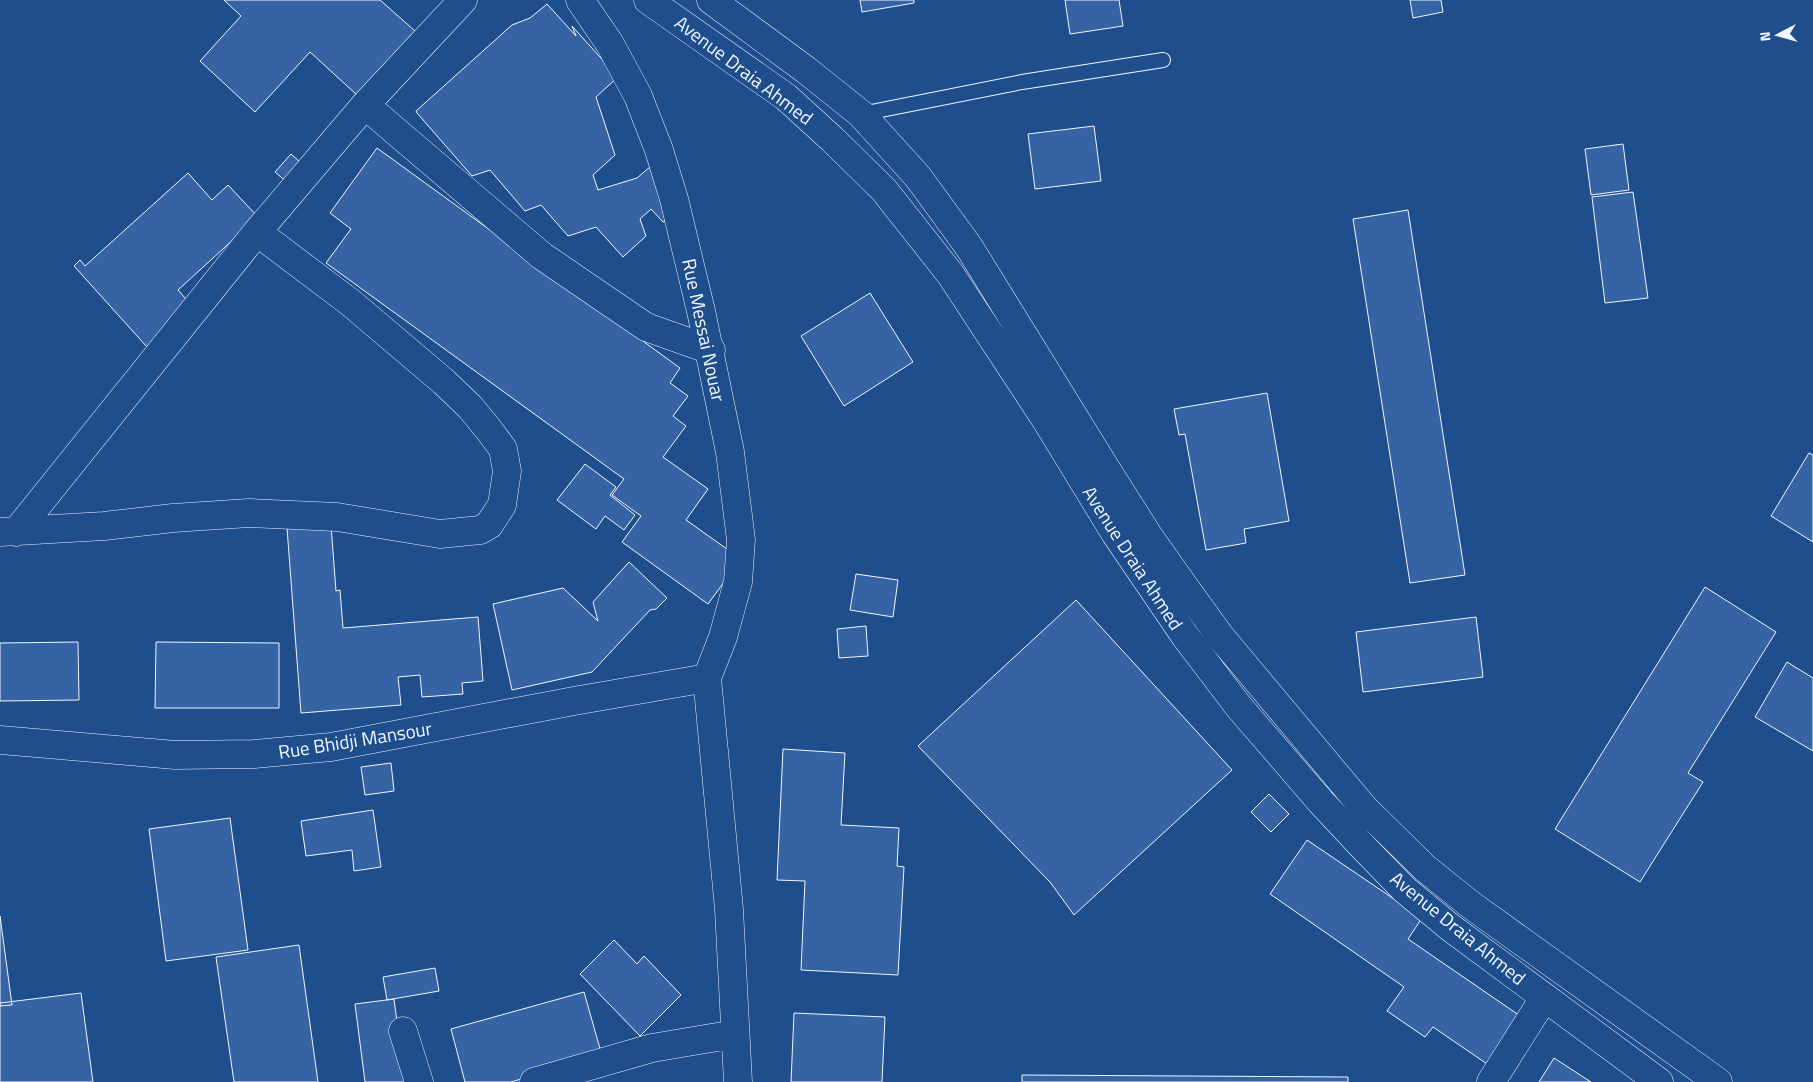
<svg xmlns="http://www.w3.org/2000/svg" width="1813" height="1082" font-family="'Titillium Web',sans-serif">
	<rect width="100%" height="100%" fill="#1f4e8c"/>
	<!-- building -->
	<path fill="#3563a3" stroke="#f2f6ff" d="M224,0H380L415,31L357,95L310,52L255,112L200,61L241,16Z
		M860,0H914V3L862,12Z
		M1065,0H1119L1123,26L1070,34Z
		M1410,0H1441L1443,12L1413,18Z
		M547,4L576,36L572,26L618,77L596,97L615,155L593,175L598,190L637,178L650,167L668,220L663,222L651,209L640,219L646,236L623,257L596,227L568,236L541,205L525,211L490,170L472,176L417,113L416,111L512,25L530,18Z
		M1094,126L1101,181L1035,189L1028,134Z
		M1623,144L1629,190L1591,195L1585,149Z
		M377,148L680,368L670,383L688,396L673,416L686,426L663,457L708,489L686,520L741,559L708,604L622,542L641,516L612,495L624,479L326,263L351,229L330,213Z
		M291,154L310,171L294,188L275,172Z
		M188,173L212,200L228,185L258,217L178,290L192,306L147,347L74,266L80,260L85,266Z
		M1633,192L1648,298L1605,303L1592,197Z
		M1408,210L1465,575L1410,583L1353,219Z
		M870,293L913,362L844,406L801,336Z
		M1267,393L1289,521L1244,529L1246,543L1206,550L1185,434L1179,435L1174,409Z
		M1809,453L1813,455V542L1771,516Z
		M585,464L616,487L610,495L635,515L624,530L605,516L596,529L557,500Z
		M331,525L336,591L340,590L343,628L478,617L483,681L462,683L463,694L422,697L420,675L398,677L401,705L301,713L287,528Z
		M629,562L667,598L656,609L650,610L592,672L512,690L493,604L563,588L598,621L593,602Z
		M856,574L898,580L893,617L850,610Z
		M1705,587L1776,632L1688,773L1703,782L1640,882L1555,829Z
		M1076,600L1232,770L1074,915L1050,882L918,746Z
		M1476,617L1483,677L1363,692L1356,632Z
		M866,626L868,656L839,658L837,629Z
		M78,642L79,700L0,701V643Z
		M156,642L279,643V708H155Z
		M1787,662L1813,678V751L1755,717Z
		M783,749L845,753L841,825L899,828L897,866L904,867L898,975L801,970L805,881L777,880Z
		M391,763L394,791L365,795L361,767Z
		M1269,794L1289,814L1271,832L1251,812Z
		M373,810L381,867L354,871L352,850L306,856L301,821Z
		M230,818L248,950L166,961L149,829Z
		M1307,840L1422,918L1408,939L1526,1020L1493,1068L1433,1027L1425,1037L1387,1011L1404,987L1270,894Z
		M0,916L12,1005L0,1006Z
		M614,940L637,964L644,956L681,995L640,1036L580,974Z
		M299,945L318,1082H234L216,957Z
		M435,968L439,991L387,1000L383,977Z
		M584,992L602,1056L511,1082H465L451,1029Z
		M81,993L93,1082H0V1003Z
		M394,999L405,1082H365L355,1004Z
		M794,1013L885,1017L882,1082H791Z
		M1554,1058L1591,1082H1539Z
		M1022,1075L1348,1077V1082H1022Z"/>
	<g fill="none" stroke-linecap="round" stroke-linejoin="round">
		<defs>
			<path id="lane" d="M861,114L1022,82L1163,60"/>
			<path id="street" d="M580,0L610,44L638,96L659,150L674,199L701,311L730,452L741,540L738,582L723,637L707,678L729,909L738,1082
				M365,105L542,256L646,327L711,350
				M0,532L104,526L173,518L249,513L337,517L440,534L480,530L489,525L502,505L507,471L503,449L489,430L470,407L444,382L351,303L257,232
				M16,532L257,232L365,105L463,0
				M0,740L175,755L254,754L331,747L574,701L707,678
				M403,1031L419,1082
				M534,1082L652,1048L735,1034
				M1491,1082L1544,998"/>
			<path id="secondary" d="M648,0L786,97L832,139L884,190L951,275L1046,420L1115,533L1185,636L1239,707L1321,802L1364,848L1405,890L1451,928L1659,1082
				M711,0L806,70L861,114L918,177L969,247L1105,467L1148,535L1184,586L1220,636L1364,808L1425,868L1471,905L1718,1082"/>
		</defs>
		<!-- lane casing -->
		<use href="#lane" stroke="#f2f6ff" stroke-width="16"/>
		<!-- street casing -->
		<use href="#street" stroke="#f2f6ff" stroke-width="29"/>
		<!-- secondary casing -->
		<use href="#secondary" stroke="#f2f6ff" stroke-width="29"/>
		<!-- lane -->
		<use href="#lane" stroke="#1f4e8c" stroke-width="14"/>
		<!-- street -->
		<use href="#street" stroke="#1f4e8c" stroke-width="28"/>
		<!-- secondary -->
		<use href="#secondary" stroke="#1f4e8c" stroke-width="28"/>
	</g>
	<g text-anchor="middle" stroke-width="4" stroke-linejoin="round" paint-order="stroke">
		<!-- street labels -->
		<g font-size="19" fill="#f2f6ff" stroke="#1f4e8c">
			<text transform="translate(744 70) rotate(37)" y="7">Avenue Draia Ahmed</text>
			<text transform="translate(704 330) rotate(78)" y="7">Rue Messai Nouar</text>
			<text transform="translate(1133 558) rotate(57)" y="7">Avenue Draia Ahmed</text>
			<text transform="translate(355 740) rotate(-9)" y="7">Rue Bhidji Mansour</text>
			<text transform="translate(1458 928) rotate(39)" y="7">Avenue Draia Ahmed</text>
		</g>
	</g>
	<!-- north arrow -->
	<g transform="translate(1778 35) rotate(264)" stroke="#1f4e8c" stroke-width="4" paint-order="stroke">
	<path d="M0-4L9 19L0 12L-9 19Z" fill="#f2f6ff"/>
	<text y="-8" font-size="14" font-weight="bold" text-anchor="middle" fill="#f2f6ff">N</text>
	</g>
</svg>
